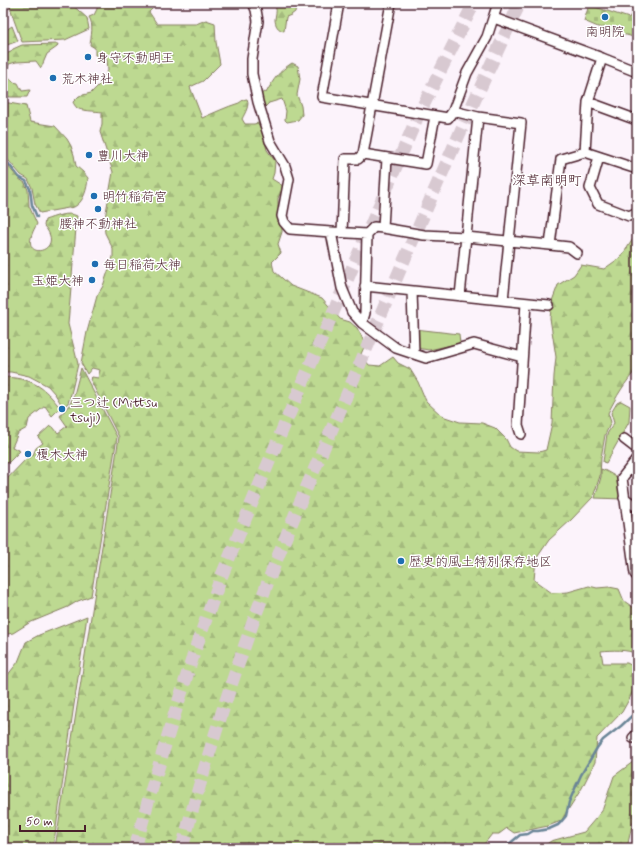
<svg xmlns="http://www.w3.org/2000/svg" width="640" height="851" font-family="Mynerve,'Klee One',sans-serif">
	<defs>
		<pattern id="forest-firs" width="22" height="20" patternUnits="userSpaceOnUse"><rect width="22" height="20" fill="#bdd991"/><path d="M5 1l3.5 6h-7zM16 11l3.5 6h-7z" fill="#a4ba7d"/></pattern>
		<pattern id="cemetery-stones" width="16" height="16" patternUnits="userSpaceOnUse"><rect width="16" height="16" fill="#bdd991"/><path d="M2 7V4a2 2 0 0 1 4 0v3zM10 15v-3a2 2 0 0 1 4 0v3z" fill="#a4ba7d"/></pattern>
	</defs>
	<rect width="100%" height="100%" fill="#fcf3fb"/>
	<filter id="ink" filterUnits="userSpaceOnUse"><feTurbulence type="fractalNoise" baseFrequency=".025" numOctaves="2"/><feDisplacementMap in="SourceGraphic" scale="8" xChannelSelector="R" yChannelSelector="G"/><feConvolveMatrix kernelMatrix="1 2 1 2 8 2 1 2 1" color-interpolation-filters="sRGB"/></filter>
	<g filter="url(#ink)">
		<!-- forest -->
		<path fill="url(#forest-firs)" stroke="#847c5e" d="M9,3H70L87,18L89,29L65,40L22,42L14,20Z
			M97,3H158L149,12L157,24H196L206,20L215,23L216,42L220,64L203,81L190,87L202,118C214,113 226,107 239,103C242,101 244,99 247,99C250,105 245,113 242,119L245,124H254L258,123L262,131L265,142L267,150L275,161L274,173L272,179L283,186L281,192L278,198V206L281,211L282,224V232L278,244L281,253L272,262L274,271L291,286L322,298L340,319L350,322L357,328L361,335L365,345L361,354L369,365L380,366L393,357L398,363L410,369L418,382L426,401L442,416L460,422L482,423L495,428L506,439L510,447L516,451L539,452L546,450L552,423L554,376L556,357L550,318L552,301L558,285L574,275L581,265L604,269L621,257L633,239L637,237V369C625,382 616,397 608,413L611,422L605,435L601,458L600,476L593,497L571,520L549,540L536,559L534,580L552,593L568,592L589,586L597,588L609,587L619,589L624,601L637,610V654C627,649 612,650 601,651L603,663H627L636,668L637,672V685L622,712L597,738L595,762L582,788L561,821L548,826L514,833L507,828L499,834H492L481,848H55L119,437L90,379L92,377L98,378L100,370L92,368L87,374L81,363L87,332L97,296L103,286L113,257V249L105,233L104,224L113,172L100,132L102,124V112C96,111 81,111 77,108C76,107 73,103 73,102L79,96L91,93L102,82L108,70L107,59L103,56L95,55V48L90,45C91,36 94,25 89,17L94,15L97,9Z
			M274,3H297L295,12L291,15L286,17L284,31C278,30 275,25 275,19C275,17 276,15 276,13C277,10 275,6 274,3Z
			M12,26L18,41L7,45L5,54L11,52L13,49L22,45L58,44L57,47L47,54L41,68L36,61L16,62L9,64L7,75L13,82L18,83L22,91L30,90L27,97H11L3,96V32Z
			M292,63L298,66L300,79L297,95L301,106L302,115L298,120L287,122L285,120L286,111L282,99L269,103L265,107H263L260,100L261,94L264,92L266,93C274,79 278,72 292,63Z
			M3,102L26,106L30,122L55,126L67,139L71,146L74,155L76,166L83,172L88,178C87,189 84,202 74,207L40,213L35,204L32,188L28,179L21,175L3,154Z
			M3,160L18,178L25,183L28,190L29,206L37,224C12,265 69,253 44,226L45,220C54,217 68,211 77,216L68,324L78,364L71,394L68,403L63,407L55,394L48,386L29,376L11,372H3Z
			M81,368L117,437L91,596L78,601L68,607L29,623L13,633L3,635V483L26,459L33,455L36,448L43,443L38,437L50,426L53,427L58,433L67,426L60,416L70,404L74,395Z
			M3,377C31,378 44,386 60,408L52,416L45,406L29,419L27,428L18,433L12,447L20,451L9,462L3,465Z
			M87,616L53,848H3V681L18,662L26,642L39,635Z
			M637,759V813L632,825L627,848H541L551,841L584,832L602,811L614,776Z"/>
		<!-- cemetery -->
		<path fill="url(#cemetery-stones)" stroke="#847c5e" d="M589,5L629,18L633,11L637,12V38L598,27L584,21Z"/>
		<!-- park -->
		<path fill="#bdd991" stroke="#847c5e" d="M415,329L459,334L460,343L429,350L416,348Z
			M621,401L630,406L629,422L606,463L603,462L607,434L614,423L611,413L617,403Z
			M601,469L606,471L620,479L622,499L595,498L601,477Z"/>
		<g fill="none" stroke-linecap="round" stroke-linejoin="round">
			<!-- stream -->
			<path stroke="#6a8597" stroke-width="2.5" d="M3,157L19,177L26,181L30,189L32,205L37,217
				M487,848L490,845H508L520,835L528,834L533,831H538L549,829L558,825L561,822L566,816L569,802L581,775L597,748L603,740L621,726L637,711"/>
			<!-- highway-tunnel -->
			<path stroke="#d8c9d1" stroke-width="13" stroke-dasharray="13 6" stroke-linecap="butt" d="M135,848L149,798L172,722L195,650L220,580L278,440L417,118L474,3
				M182,848C205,762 232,678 263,595C291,520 325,446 357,371C409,248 462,124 520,3"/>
			<defs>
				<path id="minor" d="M253,3L256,10L258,21L252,59V74L258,102L270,141L285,166L289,179L282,216L284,222L290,229L331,232L367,234
					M339,3L322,97L448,118L453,111L467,73L487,37L498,3
					M494,18L602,58L637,72
					M588,102L637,120
					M453,111L478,117L460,296
					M478,117L521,123L503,300
					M585,152L588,102L602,58
					M363,154L426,164L435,116
					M599,157L590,188L598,204L629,216L637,212
					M383,228L387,158
					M331,232L342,288L352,312L362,323L396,348L426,358L474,344L522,357
					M342,233L345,159H358L363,154L391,3
					M550,245L569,247L577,253
					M365,286L549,305
					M412,291L414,354
					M362,323L365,313L367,234L374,227L383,228L424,235L466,237L550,245L561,159L585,152L637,169
					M521,434L518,425L526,303
					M624,439L637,449
					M637,459L622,478L635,574L637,576
					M624,498L637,507
					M633,738L637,734"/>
			</defs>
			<!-- minor casing -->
			<use href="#minor" stroke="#4a1f2b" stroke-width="12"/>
			<!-- minor -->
			<use href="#minor" stroke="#fff" stroke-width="9"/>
		</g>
	</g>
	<!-- markers -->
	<g fill="#1f6fb2" stroke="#fff" stroke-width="1.5">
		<circle cx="605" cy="17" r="4"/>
		<circle cx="88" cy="57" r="4"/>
		<circle cx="53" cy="78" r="4"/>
		<circle cx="89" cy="155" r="4"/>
		<circle cx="94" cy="196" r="4"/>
		<circle cx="98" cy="209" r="4"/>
		<circle cx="95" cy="264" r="4"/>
		<circle cx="92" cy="280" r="4"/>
		<circle cx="62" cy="409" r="4"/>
		<circle cx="28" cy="454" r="4"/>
		<circle cx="401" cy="561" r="4"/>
	</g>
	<g text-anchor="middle" stroke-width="3" stroke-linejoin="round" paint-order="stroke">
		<!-- poi labels -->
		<g font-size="13" fill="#4a1f2b" stroke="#fff" text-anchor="start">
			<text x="605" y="36" text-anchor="middle">南明院</text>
			<text x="96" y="62">身守不動明王</text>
			<text x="61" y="83">荒木神社</text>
			<text x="97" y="160">豊川大神</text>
			<text x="102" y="201">明竹稲荷宮</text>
			<text x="98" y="228" text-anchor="middle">腰神不動神社</text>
			<text x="103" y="269">毎日稲荷大神</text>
			<text x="84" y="285" text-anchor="end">玉姫大神</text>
			<text x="70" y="407">三つ辻 (Mittsu<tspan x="70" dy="15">tsuji)</tspan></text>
			<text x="36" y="459">榎木大神</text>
			<text x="409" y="566">歴史的風土特別保存地区</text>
		</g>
		<!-- neighbourhood labels -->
		<g font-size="14" fill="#4a1f2b" stroke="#fff">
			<text x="547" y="185">深草南明町</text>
		</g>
	</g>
	<!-- margin -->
	<rect width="640" height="851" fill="none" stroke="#fff" stroke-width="16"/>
	<rect x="8" y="8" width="624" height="835" fill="none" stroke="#4a1f2b" stroke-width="1.5" filter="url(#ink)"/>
	<!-- scale -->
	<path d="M20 825v6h65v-6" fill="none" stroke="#4a1f2b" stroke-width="2"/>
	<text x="26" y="825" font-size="12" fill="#4a1f2b" stroke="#ffffff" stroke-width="3" paint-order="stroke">50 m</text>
</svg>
